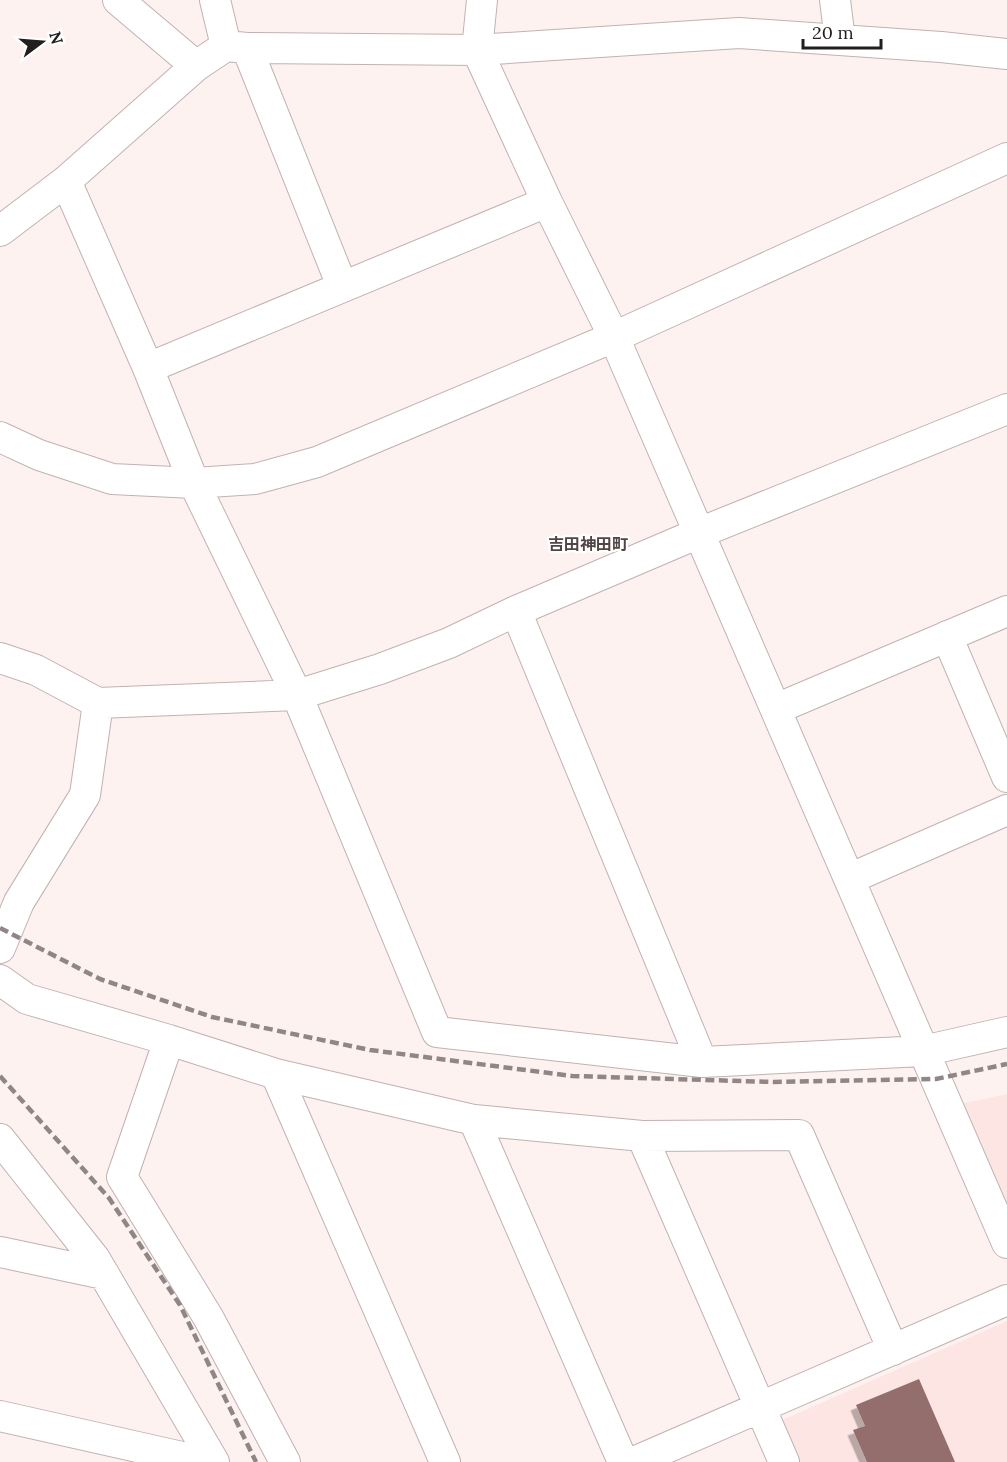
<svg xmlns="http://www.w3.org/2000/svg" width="1007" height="1462" font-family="Lora,'Noto Sans JP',serif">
	<defs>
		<filter id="shadow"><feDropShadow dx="-5.5" dy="5.5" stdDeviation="0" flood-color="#0004"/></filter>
	</defs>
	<rect width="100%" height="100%" fill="#fef2f1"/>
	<!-- built -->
	<path fill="#fde5e4" d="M1007,1094V1209L960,1104Z
		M1007,1321V1462H797L780,1421Z"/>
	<!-- building -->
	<path fill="#936e6d" filter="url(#shadow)" d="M919,1379L955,1462H867L853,1430L865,1426L856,1405Z"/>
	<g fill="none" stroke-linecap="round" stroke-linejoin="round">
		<defs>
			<path id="minor" d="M118,0L196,66
				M215,0L226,46
				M482,0L477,50L547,202L614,337L1007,1243
				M835,0L840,40
				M247,48L342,286
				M66,181L148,368L194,483L297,695L437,1032L702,1062L923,1051L1007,1032
				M0,231L66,181L196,66L226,46L247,48L477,50L739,33L941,47L1007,54
				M148,368L547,202
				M0,437L39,455L112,479L194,483L255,479L317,462L614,337L1007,158
				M516,611L702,1062
				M947,636L1007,777
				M0,658L36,670L98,703L297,695L380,669L449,643L516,611L699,533L1007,409
				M776,709L1007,611
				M849,879L1007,810
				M0,948L19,902L85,795L98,703
				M0,980L27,999L169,1040L276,1074L474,1120L642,1136L799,1135L893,1350
				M169,1040L122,1177L208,1317L285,1462
				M276,1074L445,1462
				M474,1120L623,1462
				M642,1136L784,1462
				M0,1139L95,1259L214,1462
				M0,1252L104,1274
				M0,1416L204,1462
				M634,1462L1007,1300"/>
		</defs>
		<!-- minor casing -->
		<use href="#minor" stroke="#c0b2b1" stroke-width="32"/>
		<!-- minor -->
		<use href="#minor" stroke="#fff" stroke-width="30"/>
		<!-- rail -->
		<path stroke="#8f8786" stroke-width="4.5" stroke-dasharray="9 4.5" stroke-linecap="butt" d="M0,928L100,979L212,1017L370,1050L572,1076L774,1082L936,1079L1007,1064
			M0,1076L109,1198L180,1305L256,1462"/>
	</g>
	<g text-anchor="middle" stroke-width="4.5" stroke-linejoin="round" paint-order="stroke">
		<!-- neighbourhood labels -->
		<g font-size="16" font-weight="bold" fill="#514544" stroke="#fff">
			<text x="588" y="550">吉田神田町</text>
		</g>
	</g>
	<!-- north arrow -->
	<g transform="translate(42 42) rotate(74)" stroke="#ffffff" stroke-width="4.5" paint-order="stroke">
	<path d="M0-4.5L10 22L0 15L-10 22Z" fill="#231e1e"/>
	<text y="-9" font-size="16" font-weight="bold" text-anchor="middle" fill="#231e1e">N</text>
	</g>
	<!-- scale -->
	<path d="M803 39v9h78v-9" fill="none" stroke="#231e1e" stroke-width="3"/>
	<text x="812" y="39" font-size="18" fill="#231e1e" stroke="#ffffff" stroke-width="4.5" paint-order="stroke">20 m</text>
</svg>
